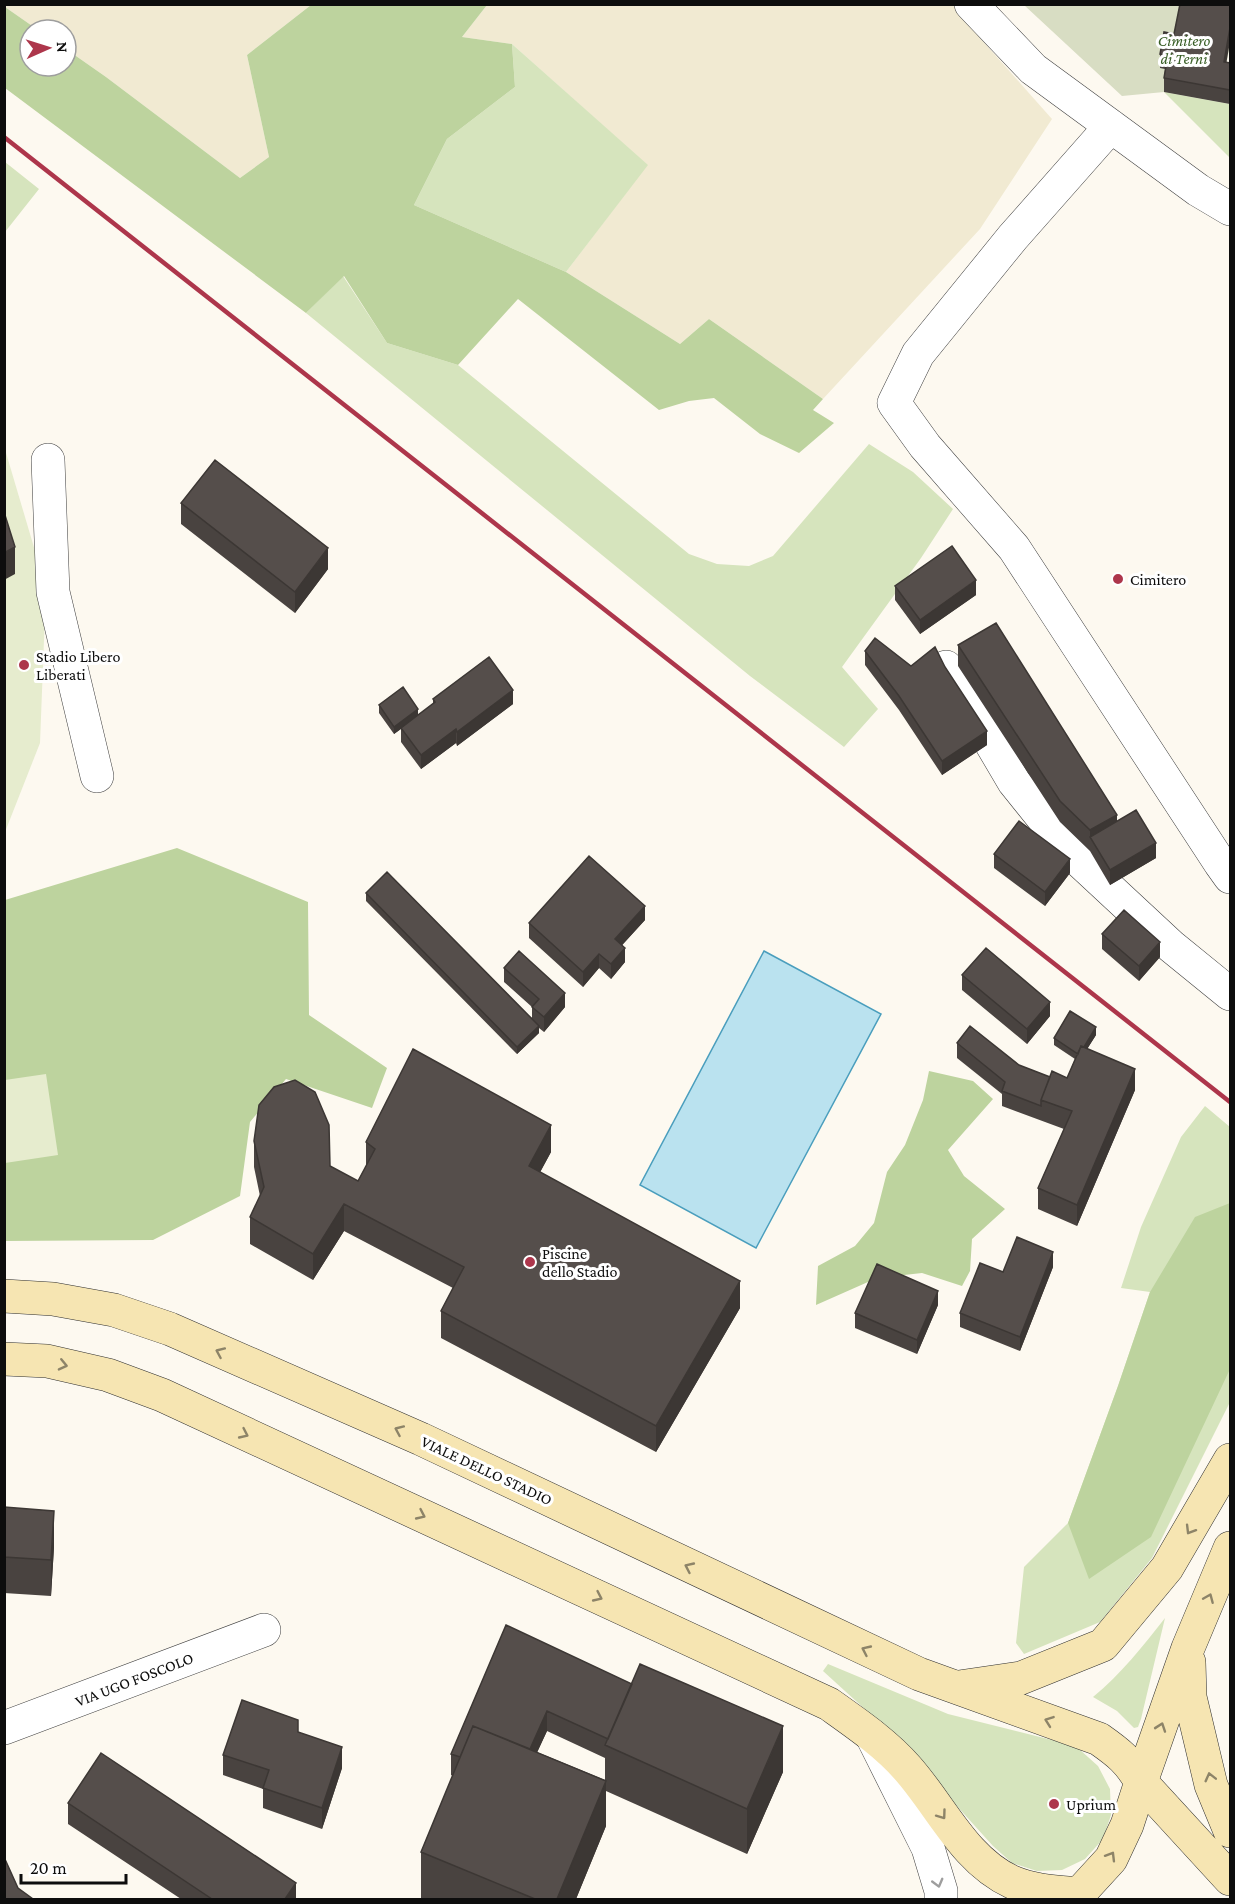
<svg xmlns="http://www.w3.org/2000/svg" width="1235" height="1904" font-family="'Crimson Pro',serif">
	<rect width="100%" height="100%" fill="#fdf9f0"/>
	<!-- farmland -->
	<path fill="#f1ead2" d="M5,4L311,5L247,55L269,157L240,178L106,77L66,49V30H38L5,7Z
		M487,5H958L980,38L1052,119L980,229L823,399L709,319L680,344L566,272L647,165L512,44L462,37Z"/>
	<!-- green -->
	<path fill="#d6e4bd" d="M512,44L648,165L566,272L414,205L447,139L515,87Z
		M1164,92L1230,104V102V158Z
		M5,162L39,189L5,232H4Z
		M343,276L387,343L458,365L689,554L717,564L749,566L773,556L869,444L913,472L953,509L921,558L842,667L878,709L844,747L750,676L306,313Z
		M1205,1106L1230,1127V1402L1152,1558L1100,1622L1024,1654L1016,1643L1024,1567L1068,1523L1118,1386L1150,1292L1121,1288L1141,1227L1181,1137Z
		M1165,1618L1141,1719L1138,1727L1134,1728L1117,1711L1093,1697C1121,1674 1143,1646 1165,1618Z
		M828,1664L948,1714L1056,1741L1079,1749L1098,1766L1110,1789L1111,1815L1103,1839L1085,1859L1062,1870L1037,1871L1012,1863L993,1846L890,1732L823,1671Z"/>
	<!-- forest -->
	<path fill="#bdd39e" d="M311,5H487L462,37L512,44L515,87L447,139L414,205L566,272L680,344L709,319L823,399L813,410L834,423L799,453L760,434L714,398L689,401L659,410L518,299L458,365L387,343L344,276L306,313L5,88V7L38,30H30V66H66V49L106,77L240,178L269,157L247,55Z
		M177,848L308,902L309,1015L387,1068L372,1108L286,1079L250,1122L240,1196L153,1240L5,1241V900Z
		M929,1071L973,1081L993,1099L948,1150L964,1176L1005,1209L972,1239L970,1271L962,1286L922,1273L877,1278L816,1305L818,1266L855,1246L874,1223L887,1172L905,1145L923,1100Z
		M1230,1203V1369L1151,1537L1089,1579L1068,1523L1118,1386L1150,1292L1195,1217Z"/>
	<!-- cemetery -->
	<path fill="#d8ddc3" d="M1024,5H1230V45L1224,76L1230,77V104L1164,92L1122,96Z"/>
	<!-- pitch -->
	<path fill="#e6ecce" d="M4,446L46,588L40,743L5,832Z
		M46,1074L58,1155L5,1163V1080Z"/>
	<!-- water -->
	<path fill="#bae2ef" stroke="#4a9ebd" stroke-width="1.5" d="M764,951L881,1014L756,1248L640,1185Z"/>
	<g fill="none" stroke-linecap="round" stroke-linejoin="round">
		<defs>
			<path id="street" d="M971,4L1033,69L1198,190L1230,209
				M1111,126L1013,237L918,354L894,403L925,446L1014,548L1220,863L1230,877
				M48,460L53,592L97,776
				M946,667L1014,782L1071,853L1171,946L1230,994
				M4,1728L264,1630
				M872,1736L928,1848L941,1891V1900"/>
			<path id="secondary" d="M4,1296L53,1299L114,1310L170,1329L421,1439L919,1674L1099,1739C1119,1753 1129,1761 1141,1782L1127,1825L1111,1859L1079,1894C1057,1892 1033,1891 1012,1882C964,1860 941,1806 907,1768C885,1743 857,1724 829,1704L162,1395L108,1375L47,1361L4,1359
				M1230,1548L1188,1648L1141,1782L1230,1879
				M1189,1662L1190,1697L1211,1785L1230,1831
				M959,1687L1021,1678L1103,1645L1167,1568L1230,1460"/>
		</defs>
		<!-- street casing -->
		<use href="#street" stroke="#404040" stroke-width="34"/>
		<!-- secondary casing -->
		<use href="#secondary" stroke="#2f2f2f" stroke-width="34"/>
		<!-- street -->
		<use href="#street" stroke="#fff" stroke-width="33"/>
		<!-- secondary -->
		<use href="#secondary" stroke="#f6e5b2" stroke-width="33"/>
		<!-- rail -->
		<path stroke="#ad364b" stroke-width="4.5" d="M4,137L1230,1102"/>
	</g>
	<!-- wall -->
	<path fill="#494340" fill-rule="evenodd" d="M1174,34L1227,62L1230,63V104L1164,92V78L1165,69L1160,68V54Z
		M181,503L328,569L295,613L181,524Z
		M895,586L976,595L920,634L895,600Z
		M958,645L1117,821L1156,858L1110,885L1090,851L1060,822L958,666Z
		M865,651L911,666L945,667L987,745L942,775L899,710L865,665Z
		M433,699L513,704L457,746L456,743L421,769L401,742V729L394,734L379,713V705L418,715L433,704Z
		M994,854L1070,873L1045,906L994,868Z
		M366,893L532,1018V1007L504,982V968L565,1007L544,1032L539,1028V1033L517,1054L366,901Z
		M645,920L622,945L625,962L611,979L599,968L583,987L529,938V923Z
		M1102,934L1160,957L1139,981L1102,949Z
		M962,975L1050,1016L1027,1044L962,990Z
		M1096,1035L1087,1049L1135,1090L1077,1226L1038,1209V1188L1064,1129L1002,1106V1094L957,1058V1043L1019,1065L1050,1077L1067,1078L1075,1059L1054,1045V1038Z
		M254,1141L358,1181L366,1166V1142L551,1152L540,1172L740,1308L656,1452L441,1338V1311L453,1288L344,1231L313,1280L250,1244V1217L260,1196L254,1167Z
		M1053,1267L1020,1351L960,1327V1313L1003,1272Z
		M938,1305L917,1354L855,1328V1313Z
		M4,1507L54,1547L51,1596L4,1593Z
		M506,1625L783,1772L747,1854L606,1791V1826L576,1899H426L421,1898V1852L453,1776L451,1775V1754ZM547,1731L605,1758V1780L537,1752Z
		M298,1732L342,1768L322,1829L263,1808V1789L223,1775V1755Z
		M68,1803L296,1899H181L68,1824Z"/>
	<!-- shaded-wall -->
	<path fill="#3c3734" d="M1230,28V42L1224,76V62Z
		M15,547V574L4,580V553Z
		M328,548V569L295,613V592Z
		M976,580V595L920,634V620Z
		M513,690V704L457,746V732Z
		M418,709V716L394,734V727Z
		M456,729V743L421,769V755Z
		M987,731V745L942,775V761Z
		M1117,815V836L1090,837V830Z
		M1156,843V858L1110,885V870Z
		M1070,859V873L1045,906V892Z
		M645,906V920L615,953V939Z
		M1160,942V957L1139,981V966Z
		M625,948V962L611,979V964Z
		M599,954V968L583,987V972Z
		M565,993V1007L544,1032V1017Z
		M1050,1002V1016L1027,1044V1029Z
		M539,1026V1033L517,1054V1047Z
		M1096,1027V1035L1079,1062V1054Z
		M1135,1069V1090L1077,1226V1205Z
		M551,1125V1152L529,1193V1166Z
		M344,1204V1231L313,1280V1254Z
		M1053,1252V1267L1020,1351V1337Z
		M740,1281V1308L656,1452V1426Z
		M938,1291V1305L917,1354V1340Z
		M54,1511V1547L51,1596V1560Z
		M547,1711V1731L520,1790V1769Z
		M783,1726V1772L747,1854V1809Z
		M342,1747V1768L322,1829V1808Z
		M606,1781V1826L576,1899H557Z
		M296,1883V1899H285Z"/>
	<!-- building -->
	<path fill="#554e4b" stroke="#3c3734" stroke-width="1.5" d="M1180,4H1230V28L1224,62L1230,63V90L1164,78L1168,55L1160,54L1164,32L1174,34Z
		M215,460L328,548L295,592L181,503Z
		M4,512L15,547L4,553Z
		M952,546L976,580L920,620L895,586Z
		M996,623L1117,815L1090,830L1060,801L958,645Z
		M875,638L911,666L935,647L945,667L987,731L942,761L899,696L865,651Z
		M489,657L513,690L457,732L456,729L421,755L401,728L435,702L433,699Z
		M403,687L418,709L394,727L379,705Z
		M1136,810L1156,843L1110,870L1090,837Z
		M1019,821L1070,859L1045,892L994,854Z
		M589,856L645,906L615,939L625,948L611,964L599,954L583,972L529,923Z
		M387,872L539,1026L517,1047L366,893Z
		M1124,910L1160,942L1139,966L1102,934Z
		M986,948L1050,1002L1027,1029L962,975Z
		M519,951L565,993L544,1017L532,1007L539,999L504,968Z
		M1070,1011L1096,1027L1084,1047L1081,1046L1078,1054L1054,1038Z
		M970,1026L1019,1065L1050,1077L1041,1100V1106L1002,1091L1005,1082L957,1043Z
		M1081,1046L1135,1069L1077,1205L1038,1188L1072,1111L1041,1100L1052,1071L1067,1078Z
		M413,1049L551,1125L529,1166L740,1281L656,1426L441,1311L464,1267L344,1204L313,1254L250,1217L264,1187L254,1141L259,1105L274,1087L295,1080L315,1092L329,1125L330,1166L358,1181L375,1149L366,1142Z
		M1017,1237L1053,1252L1020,1337L960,1313L980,1263L1003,1272Z
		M877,1264L938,1291L917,1340L855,1313Z
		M4,1507L54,1511L51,1560L4,1557Z
		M506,1625L632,1684L608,1739L547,1711L530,1749L473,1726L460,1757L451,1754Z
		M640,1664L783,1726L747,1809L605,1745Z
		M242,1700L298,1720V1732L342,1747L322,1808L263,1788L269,1770L223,1755Z
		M473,1726L606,1781L557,1899H535L421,1852Z
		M101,1753L296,1883L285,1899H212L68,1803Z
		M4,1857L18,1888L33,1899H4Z"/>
	<!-- one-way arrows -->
	<defs><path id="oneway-chevron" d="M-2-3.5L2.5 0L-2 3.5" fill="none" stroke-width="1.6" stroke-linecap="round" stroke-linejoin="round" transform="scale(1.5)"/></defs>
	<g stroke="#8d8468">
		<use href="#oneway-chevron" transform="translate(220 1352) rotate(-156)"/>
		<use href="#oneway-chevron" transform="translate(63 1365) rotate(13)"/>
		<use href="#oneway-chevron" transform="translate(399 1430) rotate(-156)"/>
		<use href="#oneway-chevron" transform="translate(244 1434) rotate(25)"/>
		<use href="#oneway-chevron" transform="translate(421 1515) rotate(25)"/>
		<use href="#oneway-chevron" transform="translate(1190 1530) rotate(121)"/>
		<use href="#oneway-chevron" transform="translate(689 1567) rotate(-155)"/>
		<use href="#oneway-chevron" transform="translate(598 1597) rotate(25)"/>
		<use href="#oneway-chevron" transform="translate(1209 1598) rotate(-67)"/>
		<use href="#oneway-chevron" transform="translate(866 1650) rotate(-155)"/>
		<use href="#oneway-chevron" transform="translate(1049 1721) rotate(-160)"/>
		<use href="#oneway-chevron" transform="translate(1161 1727) rotate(-71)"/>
		<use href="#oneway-chevron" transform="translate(1210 1777) rotate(-104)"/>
		<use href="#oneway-chevron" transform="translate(942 1815) rotate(54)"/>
		<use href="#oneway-chevron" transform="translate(1111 1856) rotate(-59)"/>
	</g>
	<use stroke="#9e9e9e" href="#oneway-chevron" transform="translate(938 1883) rotate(75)"/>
	<!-- markers -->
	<g fill="#ad364b" stroke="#fff" stroke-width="2">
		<circle cx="1118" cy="579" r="6"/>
		<circle cx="24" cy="665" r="6"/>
		<circle cx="530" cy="1262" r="6"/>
		<circle cx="1054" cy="1804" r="6"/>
	</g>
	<g text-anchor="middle" stroke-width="6" stroke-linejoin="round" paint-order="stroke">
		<!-- park labels -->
		<g font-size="16" font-style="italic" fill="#385e25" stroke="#fff">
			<text x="1184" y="46">Cimitero<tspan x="1184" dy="18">di Terni</tspan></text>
		</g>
		<!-- poi labels -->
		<g font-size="16" fill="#0d0d0d" stroke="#fff" text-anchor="start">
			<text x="1130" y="585">Cimitero</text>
			<text x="36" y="662">Stadio Libero<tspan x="36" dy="18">Liberati</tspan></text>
			<text x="542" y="1259">Piscine<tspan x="542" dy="18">dello Stadio</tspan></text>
			<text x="1066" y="1810">Uprium</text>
		</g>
		<!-- street labels -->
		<g font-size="16" fill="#0d0d0d" stroke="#fff">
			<text transform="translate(487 1470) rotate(25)" y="6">VIALE DELLO STADIO</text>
			<text transform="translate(134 1679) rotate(-21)" y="6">VIA UGO FOSCOLO</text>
		</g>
	</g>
	<!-- border -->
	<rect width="1235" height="1904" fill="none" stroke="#0d0d0d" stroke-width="12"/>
	<!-- north arrow -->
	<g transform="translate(48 48) rotate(87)"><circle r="28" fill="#ffffff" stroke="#9e9e9e" stroke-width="1.5"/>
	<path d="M0-4.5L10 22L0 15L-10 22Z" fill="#ad364b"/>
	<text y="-9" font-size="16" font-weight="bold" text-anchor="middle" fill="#0d0d0d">N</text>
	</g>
	<!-- scale -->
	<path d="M21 1874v9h105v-9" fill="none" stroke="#0d0d0d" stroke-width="3"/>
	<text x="30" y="1874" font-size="18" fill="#0d0d0d" stroke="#ffffff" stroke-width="4.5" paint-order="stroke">20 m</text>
</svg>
